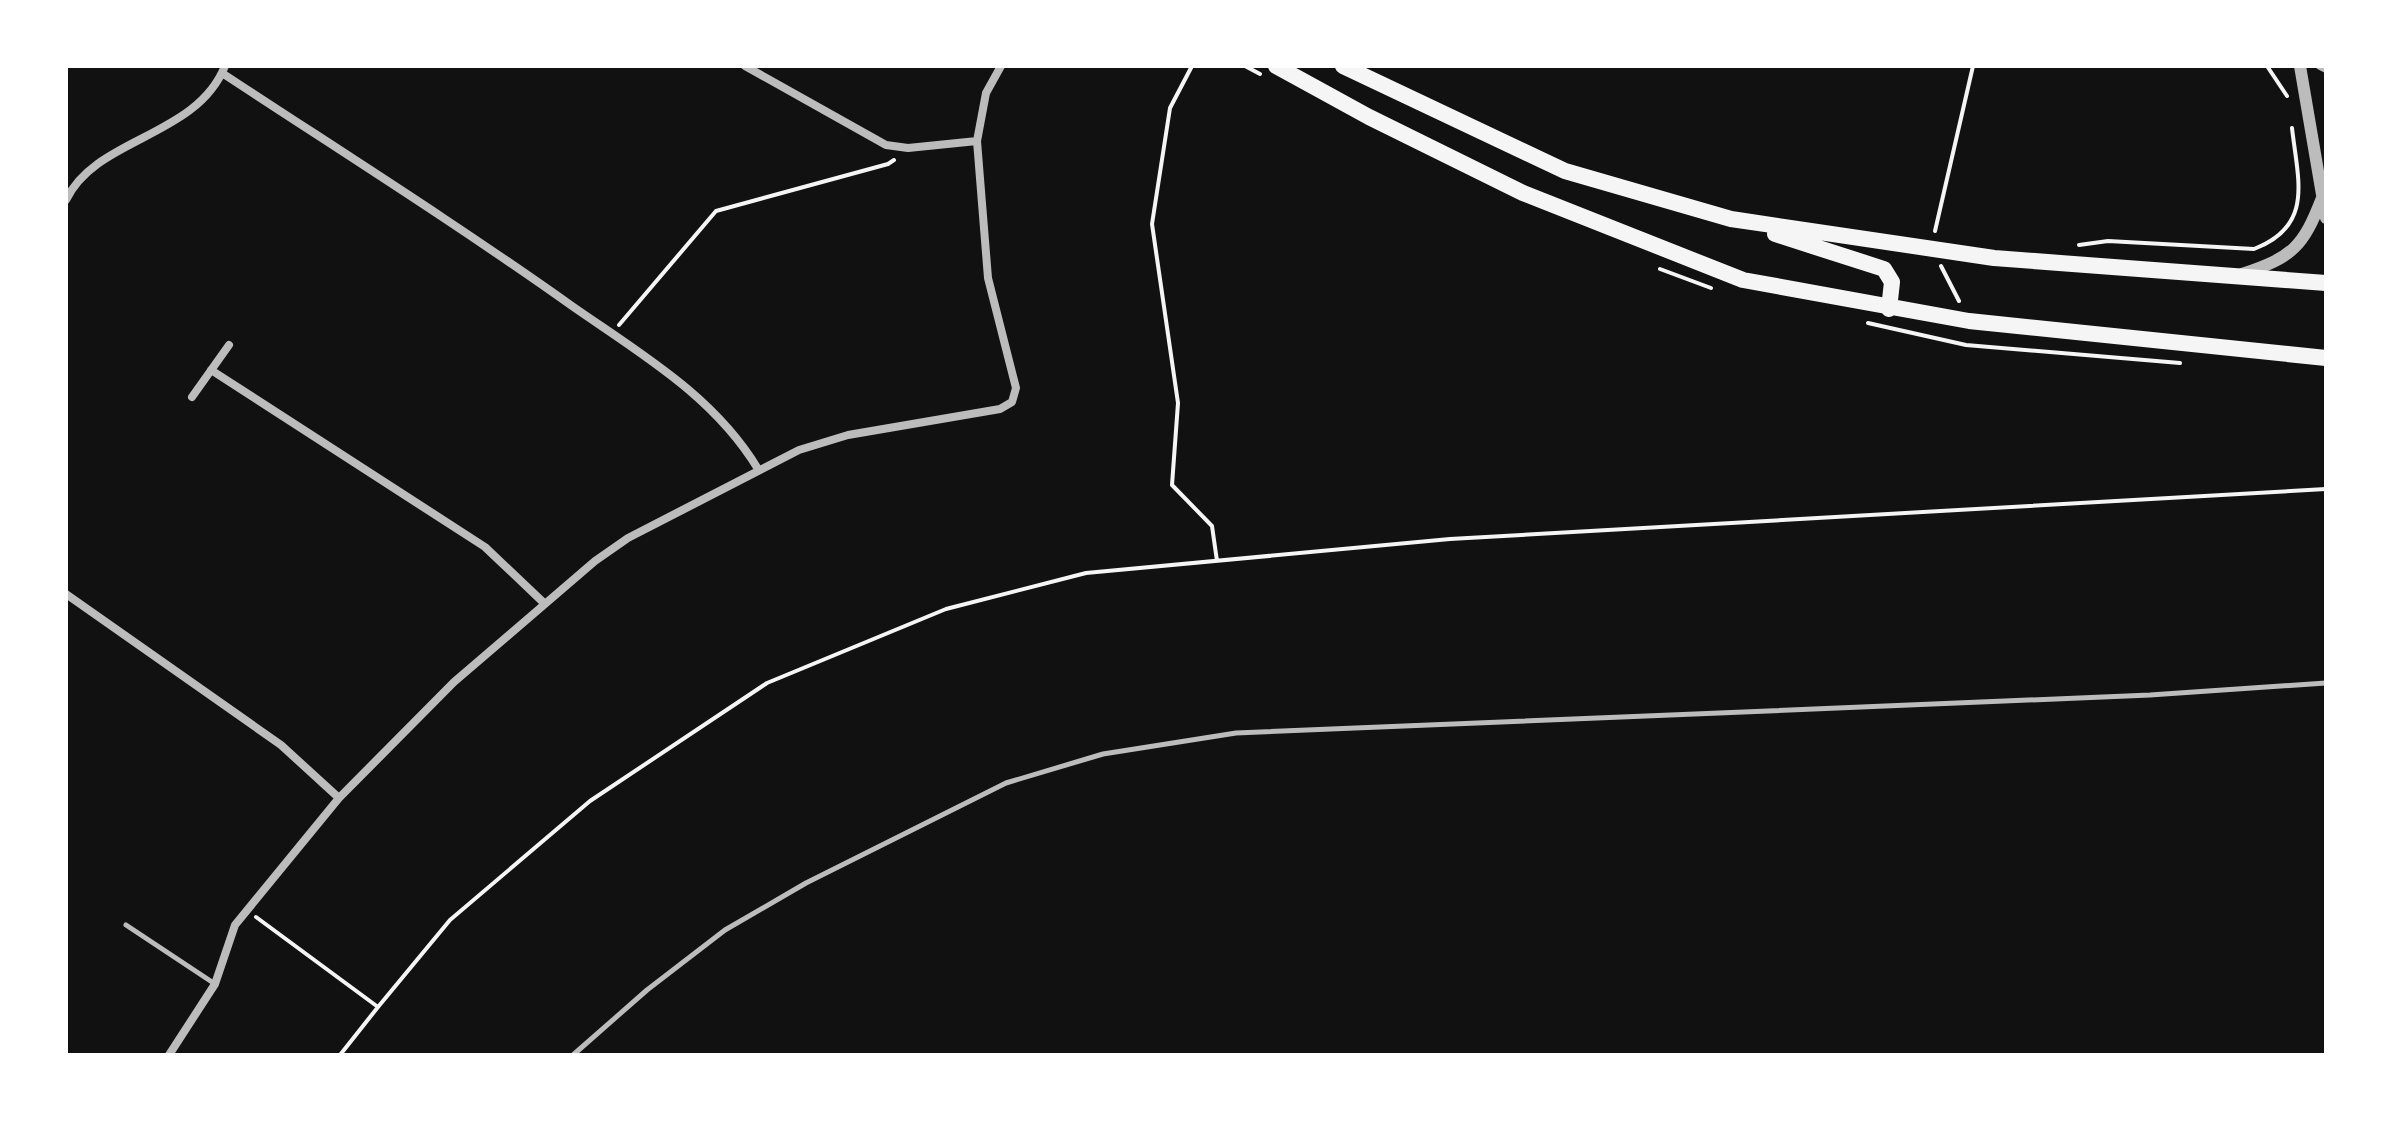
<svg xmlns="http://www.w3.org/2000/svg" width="2392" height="1121" font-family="'Varela Round',sans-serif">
	<rect width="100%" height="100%" fill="#111"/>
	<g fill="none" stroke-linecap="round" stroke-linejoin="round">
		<!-- path -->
		<path stroke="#f5f5f5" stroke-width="4" d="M1192,66L1170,108L1152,224L1178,403L1172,485L1212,526L1217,561
			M1245,66L1260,74
			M2267,66L2287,96
			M1935,231L1973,66
			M2079,245L2108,241L2254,249C2314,226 2298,181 2292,128
			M1941,266L1959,301
			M1660,269L1711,288
			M1868,323L1966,345L2180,363
			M619,325L716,211L888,164L894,160
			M256,917L378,1007L340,1055
			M378,1007L450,920L590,801L767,683L946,609L1086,573L1450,539L2326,489"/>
		<!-- service -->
		<path stroke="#bcbcbc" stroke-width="5" d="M126,925L215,984
			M573,1055L647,990L725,930L806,883L1006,783L1103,754L1236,733L2150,695L2326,683"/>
		<!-- minor -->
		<path stroke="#bcbcbc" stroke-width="8" d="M745,66L886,145L908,148L977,141
			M2320,66L2326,69
			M222,73C339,150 458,225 572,306C641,354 714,396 758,469
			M66,200C96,137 196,138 225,66
			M211,370L485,547L545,604
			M192,397L229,345
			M66,594L281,745L339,798
			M169,1055L215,984L235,925L339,798L454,682L595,561L628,538L799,450L848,435L1000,409L1012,402L1016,388L988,278L977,141L986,93L1001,66"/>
		<!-- tertiary -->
		<path stroke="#bcbcbc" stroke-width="12" d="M2300,66L2326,218
			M2242,274C2293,257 2303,247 2322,198"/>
		<!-- trunk -->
		<path stroke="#f5f5f5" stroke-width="16" d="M1276,66L1369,117L1523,193L1743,280L1969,321L2326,358
			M1343,66L1565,171L1731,219L1994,258L2326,283
			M1775,234L1884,269L1892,282L1889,309"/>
	</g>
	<!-- border -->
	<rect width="2392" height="1121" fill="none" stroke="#ffffff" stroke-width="136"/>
</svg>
